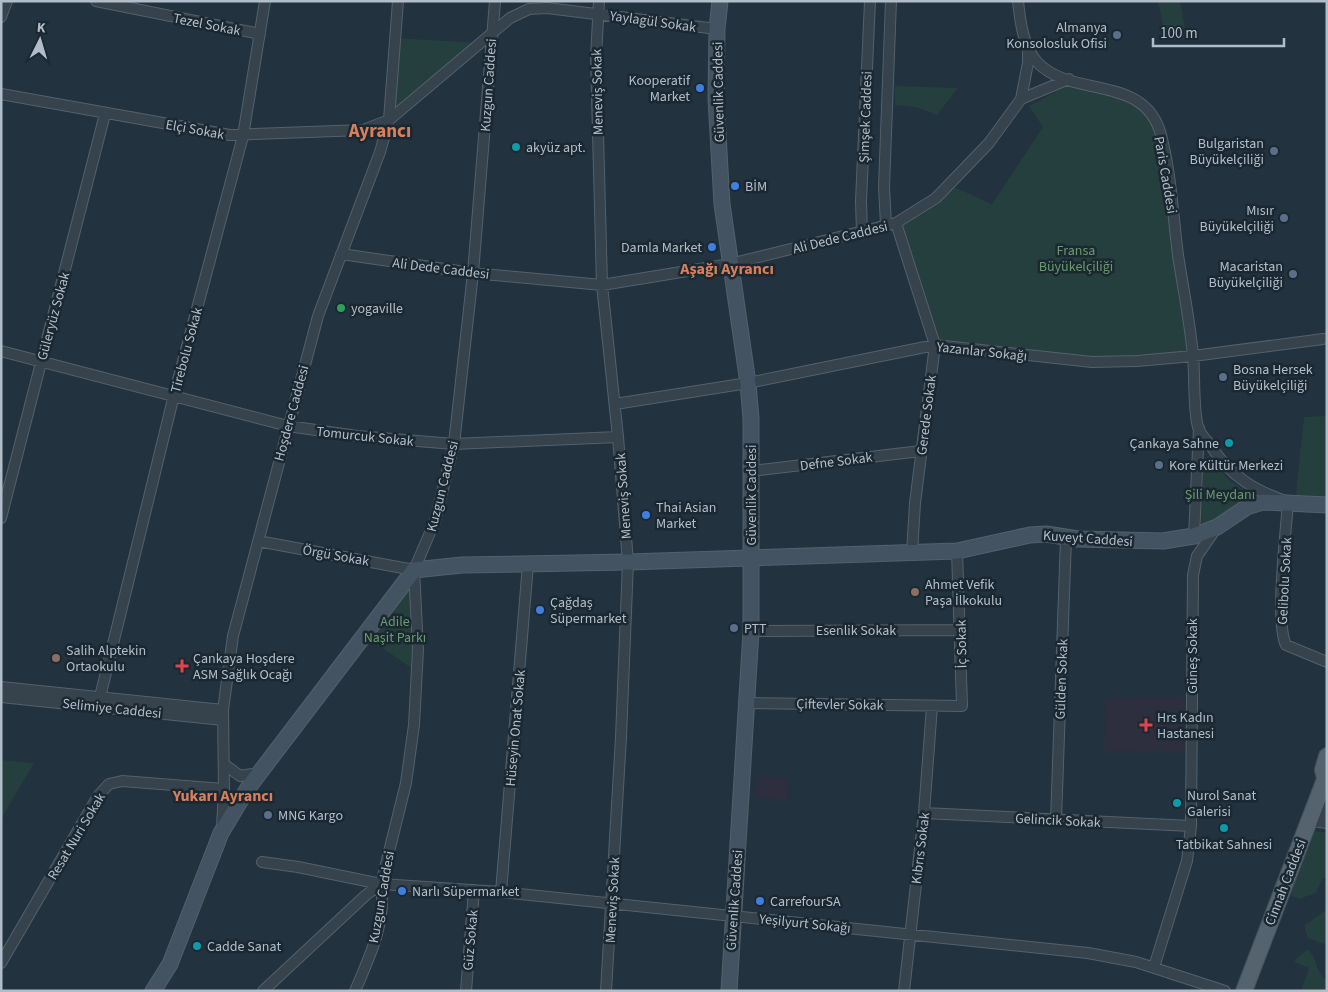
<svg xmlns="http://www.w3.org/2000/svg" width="1328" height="992" font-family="'Source Sans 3',sans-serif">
	<rect width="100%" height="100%" fill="#22323e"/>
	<!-- medical -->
	<path fill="#2e2f3e" d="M1186,697V752L1104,751L1106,699Z
		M757,777L788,779L787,800L756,797Z"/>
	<!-- green -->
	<path fill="#243f3d" d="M1158,1H1180L1186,34L1165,38Z
		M395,38L479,43L389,120Z
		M1068,85L1112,93L1142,109L1151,120L1156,136L1171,224L1190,353L1093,359L939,342L900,224L954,187L992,204L1043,127L1029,106Z
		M895,86L958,88L937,115L916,107L895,105Z
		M1327,416V498L1296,495L1304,417Z
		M1209,456C1217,459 1221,472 1227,478C1234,485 1247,488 1249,496L1204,525L1201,522L1204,458Z
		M414,570L417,672L364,635Z
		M1,760L34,763L1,819Z
		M1310,831L1327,832V878H1323L1316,893L1299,899L1291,895Z
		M1327,909V945L1308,938L1305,930V925Z
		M1308,949C1317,959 1316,972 1327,981V991H1301L1309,968L1294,962L1299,956Z"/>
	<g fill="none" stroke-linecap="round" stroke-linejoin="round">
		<defs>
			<path id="street" d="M96,1L260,34
				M599,1L596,57L602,285L618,437L628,562L621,737L606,991
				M1018,1C1020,21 1023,46 1037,62C1071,99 1145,73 1161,135C1171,173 1173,216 1178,255C1183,288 1190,322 1193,356C1195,376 1193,409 1198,427C1200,434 1207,441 1211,446C1230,476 1255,491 1288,502C1286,531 1275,624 1286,645L1327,662
				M1,17L7,1
				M1,94L230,135L363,130L389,120L510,18L529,9L547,8L717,29
				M1021,99L1069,79
				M896,223L935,345L915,503L912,553
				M886,225L884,187L891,1
				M862,233L861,201L870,1
				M341,254L473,273L602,285L730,264L896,223L936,198L989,143L1021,99L1028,63V48
				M1,351L288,426L357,436L454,444L618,437
				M615,404L748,383L935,345L1092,362L1137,361L1193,356L1323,339
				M751,471L921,451
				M1,518L105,114
				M1194,536L1199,428
				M258,541L414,570
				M751,631L961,630
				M1,687L223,710
				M1,697L223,720
				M100,697L174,395L243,136L265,1
				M747,703L962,706L957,551
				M224,764L240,776L258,773
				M1327,802L1319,822L1327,823
				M924,813L1191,826
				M1056,820L1066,538
				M222,828L224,789L223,710L233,636L318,316L380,152L389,120L398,1
				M262,862L298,867L381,884L501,892L1088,953L1136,962L1225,991
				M501,892L528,564
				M1,963L98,796L109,784L122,781L224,789
				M1154,967L1187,861L1191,826L1193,575L1197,556L1217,527
				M263,991L366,895L381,884
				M355,991C369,958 387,921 381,884L406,783L414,725L418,649L414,570L435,521L454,444L473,273L495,1
				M466,991L474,890
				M904,991L924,813L932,706"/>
			<path id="secondary" d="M720,1L717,29L716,99L722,204L748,383L751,419V631L729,991
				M153,991L170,964L221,833L248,788L414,570L462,565L628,562L957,551L1030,535L1046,534L1078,539L1163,541L1194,536L1217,527L1247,507L1263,502L1327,505"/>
			<path id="primary" d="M1325,778L1323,770L1327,756
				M1244,991L1327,774"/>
		</defs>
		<!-- street casing -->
		<use href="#street" stroke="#54616b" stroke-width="12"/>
		<!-- secondary casing -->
		<use href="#secondary" stroke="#54616b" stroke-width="17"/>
		<!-- primary casing -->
		<use href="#primary" stroke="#424f59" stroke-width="18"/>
		<!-- street -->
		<use href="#street" stroke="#36434d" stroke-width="10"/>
		<!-- secondary -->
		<use href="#secondary" stroke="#445361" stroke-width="15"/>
		<!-- primary -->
		<use href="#primary" stroke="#54636e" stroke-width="16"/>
	</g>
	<!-- markers -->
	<g fill="#5c6f8a" stroke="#1b2832" stroke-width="2">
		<circle cx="1117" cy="35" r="5"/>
		<circle cx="1274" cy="151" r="5"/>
		<circle cx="1284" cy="218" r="5"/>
		<circle cx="1293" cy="274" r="5"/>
		<circle cx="1223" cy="377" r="5"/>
		<circle cx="1159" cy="465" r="5"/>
		<circle cx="734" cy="628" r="5"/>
		<circle cx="268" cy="815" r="5"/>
	</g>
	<g fill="#3f7fe0" stroke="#1b2832" stroke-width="2">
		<circle cx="700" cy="88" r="5"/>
		<circle cx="735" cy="186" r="5"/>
		<circle cx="712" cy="247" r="5"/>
		<circle cx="646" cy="515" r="5"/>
		<circle cx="540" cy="610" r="5"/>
		<circle cx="402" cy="891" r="5"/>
		<circle cx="760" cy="901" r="5"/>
	</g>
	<g fill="#0f9aa8" stroke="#1b2832" stroke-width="2">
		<circle cx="516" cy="147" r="5"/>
		<circle cx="1229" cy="443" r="5"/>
		<circle cx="1177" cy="803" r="5"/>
		<circle cx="1224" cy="828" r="5"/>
		<circle cx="197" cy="946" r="5"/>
	</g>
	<circle fill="#2e9e5b" stroke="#1b2832" stroke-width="2" cx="341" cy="308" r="5"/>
	<g fill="#8d6e63" stroke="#1b2832" stroke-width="2">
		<circle cx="915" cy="592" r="5"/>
		<circle cx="56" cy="658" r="5"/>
	</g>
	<g fill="#e0444e" stroke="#1b2832" stroke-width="2">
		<path d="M179.5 658.5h5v5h5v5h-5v5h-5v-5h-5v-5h5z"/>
		<path d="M1143.5 717.5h5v5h5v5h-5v5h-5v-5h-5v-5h5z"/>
	</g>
	<g text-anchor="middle" stroke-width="5" stroke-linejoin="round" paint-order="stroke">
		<!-- street labels -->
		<g font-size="14" fill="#b1bec9" stroke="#1b2832">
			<text transform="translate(653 21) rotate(8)" y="5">Yaylagül Sokak</text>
			<text transform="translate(207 24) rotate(11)" y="5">Tezel Sokak</text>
			<text transform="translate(488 85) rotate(-86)" y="5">Kuzgun Caddesi</text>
			<text transform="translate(597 92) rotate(-91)" y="5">Meneviş Sokak</text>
			<text transform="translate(718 92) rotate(-91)" y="5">Güvenlik Caddesi</text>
			<text transform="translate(865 117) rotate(-88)" y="5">Şimşek Caddesi</text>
			<text transform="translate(195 129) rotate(10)" y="5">Elçi Sokak</text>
			<text transform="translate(1166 175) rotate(80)" y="5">Paris Caddesi</text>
			<text transform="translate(840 237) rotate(-14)" y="5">Ali Dede Caddesi</text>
			<text transform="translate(441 268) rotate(7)" y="5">Ali Dede Caddesi</text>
			<text transform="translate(53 316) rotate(-75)" y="5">Güleryüz Sokak</text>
			<text transform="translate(186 350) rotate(-75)" y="5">Tirebolu Sokak</text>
			<text transform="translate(982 351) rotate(6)" y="5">Yazanlar Sokağı</text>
			<text transform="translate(291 413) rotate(-75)" y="5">Hoşdere Caddesi</text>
			<text transform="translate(926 415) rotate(-83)" y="5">Gerede Sokak</text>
			<text transform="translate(365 436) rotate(6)" y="5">Tomurcuk Sokak</text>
			<text transform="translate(836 461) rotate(-7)" y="5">Defne Sokak</text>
			<text transform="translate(442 486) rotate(-76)" y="5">Kuzgun Caddesi</text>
			<text transform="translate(751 495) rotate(-90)" y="5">Güvenlik Caddesi</text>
			<text transform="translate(623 496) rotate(-94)" y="5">Meneviş Sokak</text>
			<text transform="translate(1088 538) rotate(4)" y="5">Kuveyt Caddesi</text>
			<text transform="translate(336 555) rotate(10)" y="5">Örgü Sokak</text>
			<text transform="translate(1284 581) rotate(-87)" y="5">Gelibolu Sokak</text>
			<text x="856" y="635">Esenlik Sokak</text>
			<text transform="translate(961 644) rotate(-91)" y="5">İç Sokak</text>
			<text transform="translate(1192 656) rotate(-90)" y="5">Güneş Sokak</text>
			<text transform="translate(1061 679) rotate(-88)" y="5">Gülden Sokak</text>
			<text transform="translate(840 704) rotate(1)" y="5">Çiftevler Sokak</text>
			<text transform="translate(112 708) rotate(6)" y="5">Selimiye Caddesi</text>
			<text transform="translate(515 728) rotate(-85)" y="5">Hüseyin Onat Sokak</text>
			<text transform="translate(1058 820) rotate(3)" y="5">Gelincik Sokak</text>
			<text transform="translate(76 836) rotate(-59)" y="5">Resat Nuri Sokak</text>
			<text transform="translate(920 848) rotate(-83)" y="5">Kıbrıs Sokak</text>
			<text transform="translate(1285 882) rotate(-69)" y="5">Cinnah Caddesi</text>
			<text transform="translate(381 897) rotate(-80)" y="5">Kuzgun Caddesi</text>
			<text transform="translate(612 900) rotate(-87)" y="5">Meneviş Sokak</text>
			<text transform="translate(734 900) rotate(-86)" y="5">Güvenlik Caddesi</text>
			<text transform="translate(805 923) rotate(6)" y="5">Yeşilyurt Sokağı</text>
			<text transform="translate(470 940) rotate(-85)" y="5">Güz Sokak</text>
		</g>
		<!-- poi labels -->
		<g font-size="14" fill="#b1bec9" stroke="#1b2832" text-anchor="start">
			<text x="1107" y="32" text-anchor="end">Almanya<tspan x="1107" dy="16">Konsolosluk Ofisi</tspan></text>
			<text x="690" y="85" text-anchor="end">Kooperatif<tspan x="690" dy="16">Market</tspan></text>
			<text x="1264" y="148" text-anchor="end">Bulgaristan<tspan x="1264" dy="16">Büyükelçiliği</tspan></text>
			<text x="526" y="152">akyüz apt.</text>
			<text x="745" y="191">BİM</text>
			<text x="1274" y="215" text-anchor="end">Mısır<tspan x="1274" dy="16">Büyükelçiliği</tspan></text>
			<text x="702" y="252" text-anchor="end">Damla Market</text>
			<text x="1283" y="271" text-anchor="end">Macaristan<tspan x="1283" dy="16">Büyükelçiliği</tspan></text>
			<text x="351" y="313">yogaville</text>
			<text x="1233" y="374">Bosna Hersek<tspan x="1233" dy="16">Büyükelçiliği</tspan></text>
			<text x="1219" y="448" text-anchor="end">Çankaya Sahne</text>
			<text x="1169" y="470">Kore Kültür Merkezi</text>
			<text x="656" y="512">Thai Asian<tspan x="656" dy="16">Market</tspan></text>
			<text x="925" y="589">Ahmet Vefik<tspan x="925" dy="16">Paşa İlkokulu</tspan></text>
			<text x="550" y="607">Çağdaş<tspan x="550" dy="16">Süpermarket</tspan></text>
			<text x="744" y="633">PTT</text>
			<text x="66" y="655">Salih Alptekin<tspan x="66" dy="16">Ortaokulu</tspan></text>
			<text x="193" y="663">Çankaya Hoşdere<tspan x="193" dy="16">ASM Sağlık Ocağı</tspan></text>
			<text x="1157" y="722">Hrs Kadın<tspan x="1157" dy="16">Hastanesi</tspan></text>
			<text x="1187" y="800">Nurol Sanat<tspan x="1187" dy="16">Galerisi</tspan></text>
			<text x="278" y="820">MNG Kargo</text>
			<text x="1224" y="849" text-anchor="middle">Tatbikat Sahnesi</text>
			<text x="412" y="896">Narlı Süpermarket</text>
			<text x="770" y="906">CarrefourSA</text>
			<text x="207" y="951">Cadde Sanat</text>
		</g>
		<!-- park labels -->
		<g font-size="14" fill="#679b6b" stroke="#1b2832">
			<text x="1076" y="255">Fransa<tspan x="1076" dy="16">Büyükelçiliği</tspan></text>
			<text x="1220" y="499">Şili Meydanı</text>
			<text x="395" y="626">Adile<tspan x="395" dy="16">Naşit Parkı</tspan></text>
		</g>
		<!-- quarter labels -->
		<g font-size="16" font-weight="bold" fill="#da7f5c" stroke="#1b2832">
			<text x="727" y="274">Aşağı Ayrancı</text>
			<text x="223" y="801">Yukarı Ayrancı</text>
		</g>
		<!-- district labels -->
		<g font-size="19" font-weight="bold" fill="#da7f5c" stroke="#1b2832">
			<text x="380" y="137">Ayrancı</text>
		</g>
	</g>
	<!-- border -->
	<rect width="1328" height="992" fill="none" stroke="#b1bec9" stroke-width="5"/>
	<!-- north arrow -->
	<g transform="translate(40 40) rotate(5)" stroke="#1b2832" stroke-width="4" paint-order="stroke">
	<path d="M0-4L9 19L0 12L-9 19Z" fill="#b1bec9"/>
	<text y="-8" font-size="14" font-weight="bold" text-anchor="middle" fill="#b1bec9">K</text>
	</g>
	<!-- scale -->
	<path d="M1153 38v8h131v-8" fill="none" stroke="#b1bec9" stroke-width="2.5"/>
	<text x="1160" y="38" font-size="15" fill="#b1bec9" stroke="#1b2832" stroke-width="4" paint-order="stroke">100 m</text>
</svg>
